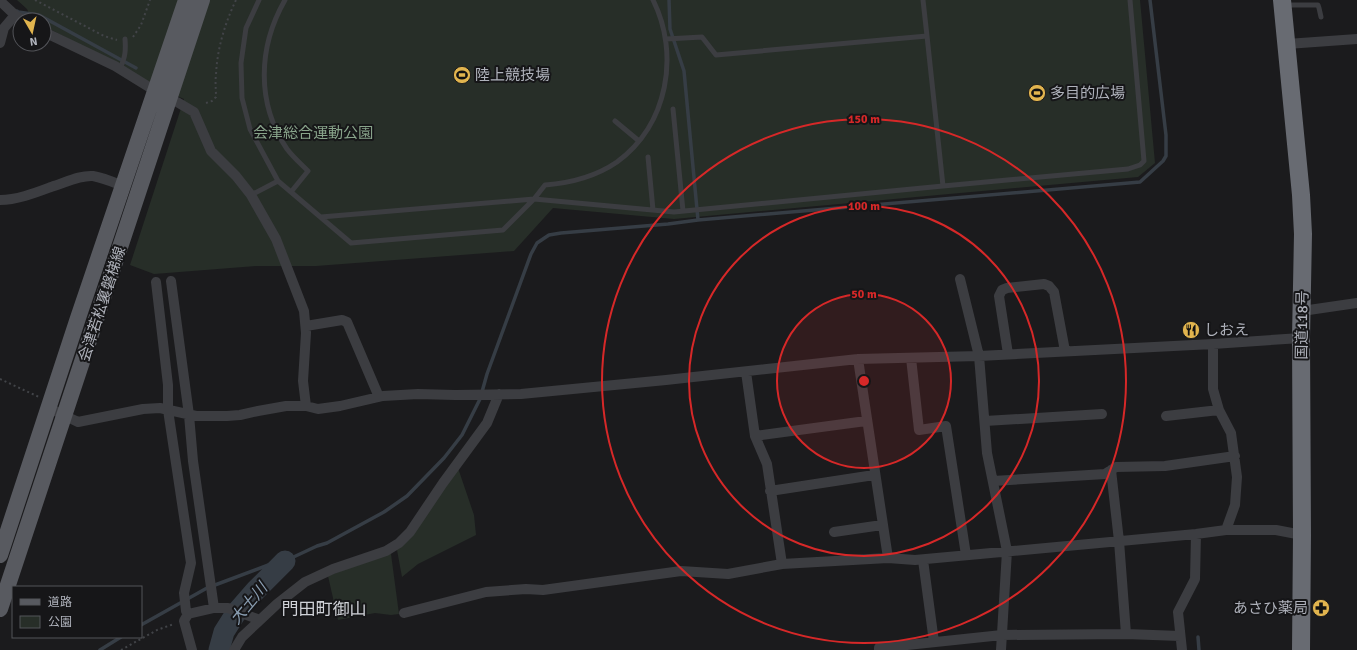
<svg xmlns="http://www.w3.org/2000/svg" width="1357" height="650" font-family="Signika,'Noto Sans JP',sans-serif">
	<rect width="100%" height="100%" fill="#1b1b1d"/>
	<!-- green -->
	<path fill="#272e28" d="M17,0H1140L1155,163L1138,177L674,219L553,208L514,251L316,266H256L154,274L130,265L184,99L137,78L112,62L44,26V20H32L27,9Z
		M458,468L474,515L476,535L418,564L402,577L397,550Z
		M388,553L391,554L399,614L391,615L375,613L338,620L328,576Z"/>
	<g fill="none" stroke-linecap="round" stroke-linejoin="round">
		<!-- stream -->
		<path stroke="#363d45" stroke-width="3.5" d="M669,0L670,29L684,71L698,220
			M17,11L18,12L39,15L136,68
			M141,625L207,588L279,561H285L317,546L327,543L384,512L407,496L444,458L462,435L480,399L487,374L531,254L537,243L549,235L561,233L668,224L698,220L1140,182L1163,161L1166,156V135L1150,0
			M1198,637L1199,650
			M100,650L121,637"/>
		<!-- river -->
		<path stroke="#363d45" stroke-width="21" d="M219,650L224,632L236,613L256,590L285,561"/>
		<!-- path -->
		<path stroke="#424448" stroke-width="2" stroke-dasharray="2 3" stroke-linecap="butt" d="M35,0L104,36L117,40
			M133,37L141,25L150,0
			M206,103L212,101L216,97C216,89 215,82 216,75C217,49 225,23 236,0
			M0,379L39,397
			M121,650L157,630L174,624"/>
		<!-- lane -->
		<path stroke="#3c3d41" stroke-width="5" d="M259,0L246,28L241,63L242,98L250,129L278,181L351,243L503,230L534,199L545,185C571,183 595,177 617,162C668,125 680,54 653,0
			M285,0C258,47 256,103 287,149C293,157 301,164 308,171L291,192
			M1286,5H1318L1319,8L1321,17
			M927,36L943,186L1128,169L1140,165L1144,161L1130,0
			M666,39L702,37L716,55L927,36L923,0
			M120,69C125,57 126,52 125,39
			M673,109L683,211
			M615,121L639,141
			M648,157L653,210
			M251,195L278,181
			M321,217L534,199L674,212L943,186"/>
		<!-- street -->
		<path stroke="#3c3d41" stroke-width="10" d="M0,1L15,15L23,20
			M44,32L115,66L170,100L177,102L194,112L211,151L236,176L251,195L276,239L304,311L306,333L303,381L306,406L318,409L340,406L383,396L418,394L455,395L521,394L666,380L858,359L979,356L1213,344L1301,338
			M0,43L4,28L15,15
			M1287,44L1357,39
			M0,200C17,200 35,193 51,187C65,183 79,175 93,176C104,178 113,182 123,186
			M960,279L979,356L987,453L1007,551L1001,650
			M171,281L189,415L193,461L214,608
			M156,282L168,385V410L191,563L184,593L186,611L188,614
			M1302,311L1357,303
			M306,326L342,320L347,322L379,397
			M1213,344V389L1219,410L1231,433L1237,477L1235,505L1226,530
			M1008,354L999,296L1002,290L1007,288L1044,284L1049,286L1054,292L1065,351
			M911,358L919,430L946,426L966,555
			M858,359L888,558
			M746,372L755,436L767,464L782,564
			M49,408L78,422L143,409L160,408L196,416H227L240,415L258,411L286,406H306
			M1166,416L1219,410
			M985,421L1102,414
			M755,436L866,421
			M1111,470L1119,541L1126,634
			M993,481L1105,474L1116,467L1165,466L1235,456
			M770,491L874,475
			M834,532L882,525
			M923,560L934,642
			M404,613L486,592L526,589L543,590L681,571L728,574L782,564L888,558L915,560L1196,534L1226,530H1276L1302,535
			M192,650L184,621L188,614L214,608H228L260,620
			M234,650L242,637L260,620L277,604L305,582L333,569L386,551L399,543L410,532L443,483L487,423L499,394
			M879,650V648L1002,635L1126,634L1180,636
			M1182,650L1178,612L1195,579L1196,534"/>
		<!-- primary -->
		<path stroke="#585a60" stroke-width="16" d="M0,555L78,318L186,0
			M0,609L202,0"/>
		<!-- highway -->
		<path stroke="#686b72" stroke-width="18" d="M1282,0L1301,195L1303,234L1301,338L1302,535L1301,650"/>
	</g>
	<!-- distance rings -->
	<circle cx="864" cy="381" r="87" fill="#d62828" fill-opacity=".12"/>
	<g fill="none" stroke="#d62828" stroke-width="2">
		<circle cx="864" cy="381" r="87"/>
		<circle cx="864" cy="381" r="175"/>
		<circle cx="864" cy="381" r="262"/>
	</g>
	<!-- icons -->
	<defs>
		<symbol id="stadium-disc" viewBox="-11 -11 22 22"><circle r="9.5" fill="#e1b44e" stroke="#161618"/><path d="M0-5a6.5 5 0 1 0 0 10a6.5 5 0 1 0 0-10ZM-3.5-1.8h7v3.6h-7Z" fill="#111"/></symbol>
		<symbol id="restaurant-disc" viewBox="-11 -11 22 22"><circle r="9.5" fill="#e1b44e" stroke="#161618"/><path d="M-5-6h1v4h1v-4h1v4h1v-4h1v5L-1.5 .5V6h-2V.5L-5-1ZM5-6V6H3V1.5H1.5Q1.5-4 5-6Z" fill="#111"/></symbol>
		<symbol id="pharmacy-disc" viewBox="-11 -11 22 22"><circle r="9.5" fill="#e1b44e" stroke="#161618"/><path d="M-2-6h4v4h4v4h-4v4h-4v-4h-4v-4h4Z" fill="#111"/></symbol>
	</defs>
	<g fill-rule="evenodd">
		<use href="#stadium-disc" x="452" y="65" width="20" height="20"/>
		<use href="#stadium-disc" x="1027" y="83" width="20" height="20"/>
		<use href="#restaurant-disc" x="1181" y="320" width="20" height="20"/>
		<use href="#pharmacy-disc" x="1311" y="598" width="20" height="20"/>
	</g>
	<g text-anchor="middle" stroke-width="4" stroke-linejoin="round" paint-order="stroke">
		<!-- poi labels -->
		<g font-size="15" fill="#afb2bb" stroke="#161618" text-anchor="start">
			<text x="475" y="80">陸上競技場</text>
			<text x="1050" y="98">多目的広場</text>
			<text x="1204" y="335">しおえ</text>
			<text x="1308" y="613" text-anchor="end">あさひ薬局</text>
		</g>
		<!-- park labels -->
		<g font-size="15" fill="#88a38a" stroke="#161618">
			<text x="313" y="138">会津総合運動公園</text>
		</g>
		<!-- street labels -->
		<g font-size="15" fill="#afb2bb" stroke="#161618">
			<text transform="translate(102 304) rotate(-72)" y="5">会津若松裏磐梯線</text>
			<text transform="translate(1302 325) rotate(-89)" y="5">国道118号</text>
		</g>
		<!-- water labels -->
		<g font-size="16" font-style="italic" fill="#8a9eb2" stroke="#161618">
			<text transform="translate(248 603) rotate(-50)" y="6">大土川</text>
		</g>
		<!-- quarter labels -->
		<g font-size="17" fill="#cfd1d7" stroke="#161618">
			<text x="324" y="615">門田町御山</text>
		</g>
	</g>
	<circle cx="864" cy="381" r="6" fill="#d62828" stroke="#161618" stroke-width="2"/>
	<g font-size="12" text-anchor="middle" font-weight="bold" fill="#d62828" stroke="#161618" stroke-width="4" stroke-linejoin="round" paint-order="stroke">
		<text x="864" y="123">150 m</text>
		<text x="864" y="210">100 m</text>
		<text x="864" y="298">50 m</text>
	</g>
	<!-- legend -->
	<rect x="12" y="586" width="130" height="52" fill="#161618" stroke="#535459"/>
	<rect x="20" y="599" width="20" height="6" fill="#585a60" stroke="#535459"/>
	<text x="48" y="606" font-size="12" fill="#afb2bb">道路</text>
	<rect x="20" y="616" width="20" height="12" fill="#272e28" stroke="#535459"/>
	<text x="48" y="626" font-size="12" fill="#afb2bb">公園</text>
	<!-- north arrow -->
	<g transform="translate(32 32) rotate(171)"><circle r="19" fill="#161618" stroke="#535459"/>
	<path d="M0-3L7 15L0 10L-7 15Z" fill="#e1b44e"/>
	<text y="-6" font-size="11" font-weight="bold" text-anchor="middle" fill="#afb2bb">N</text>
	</g>
</svg>
